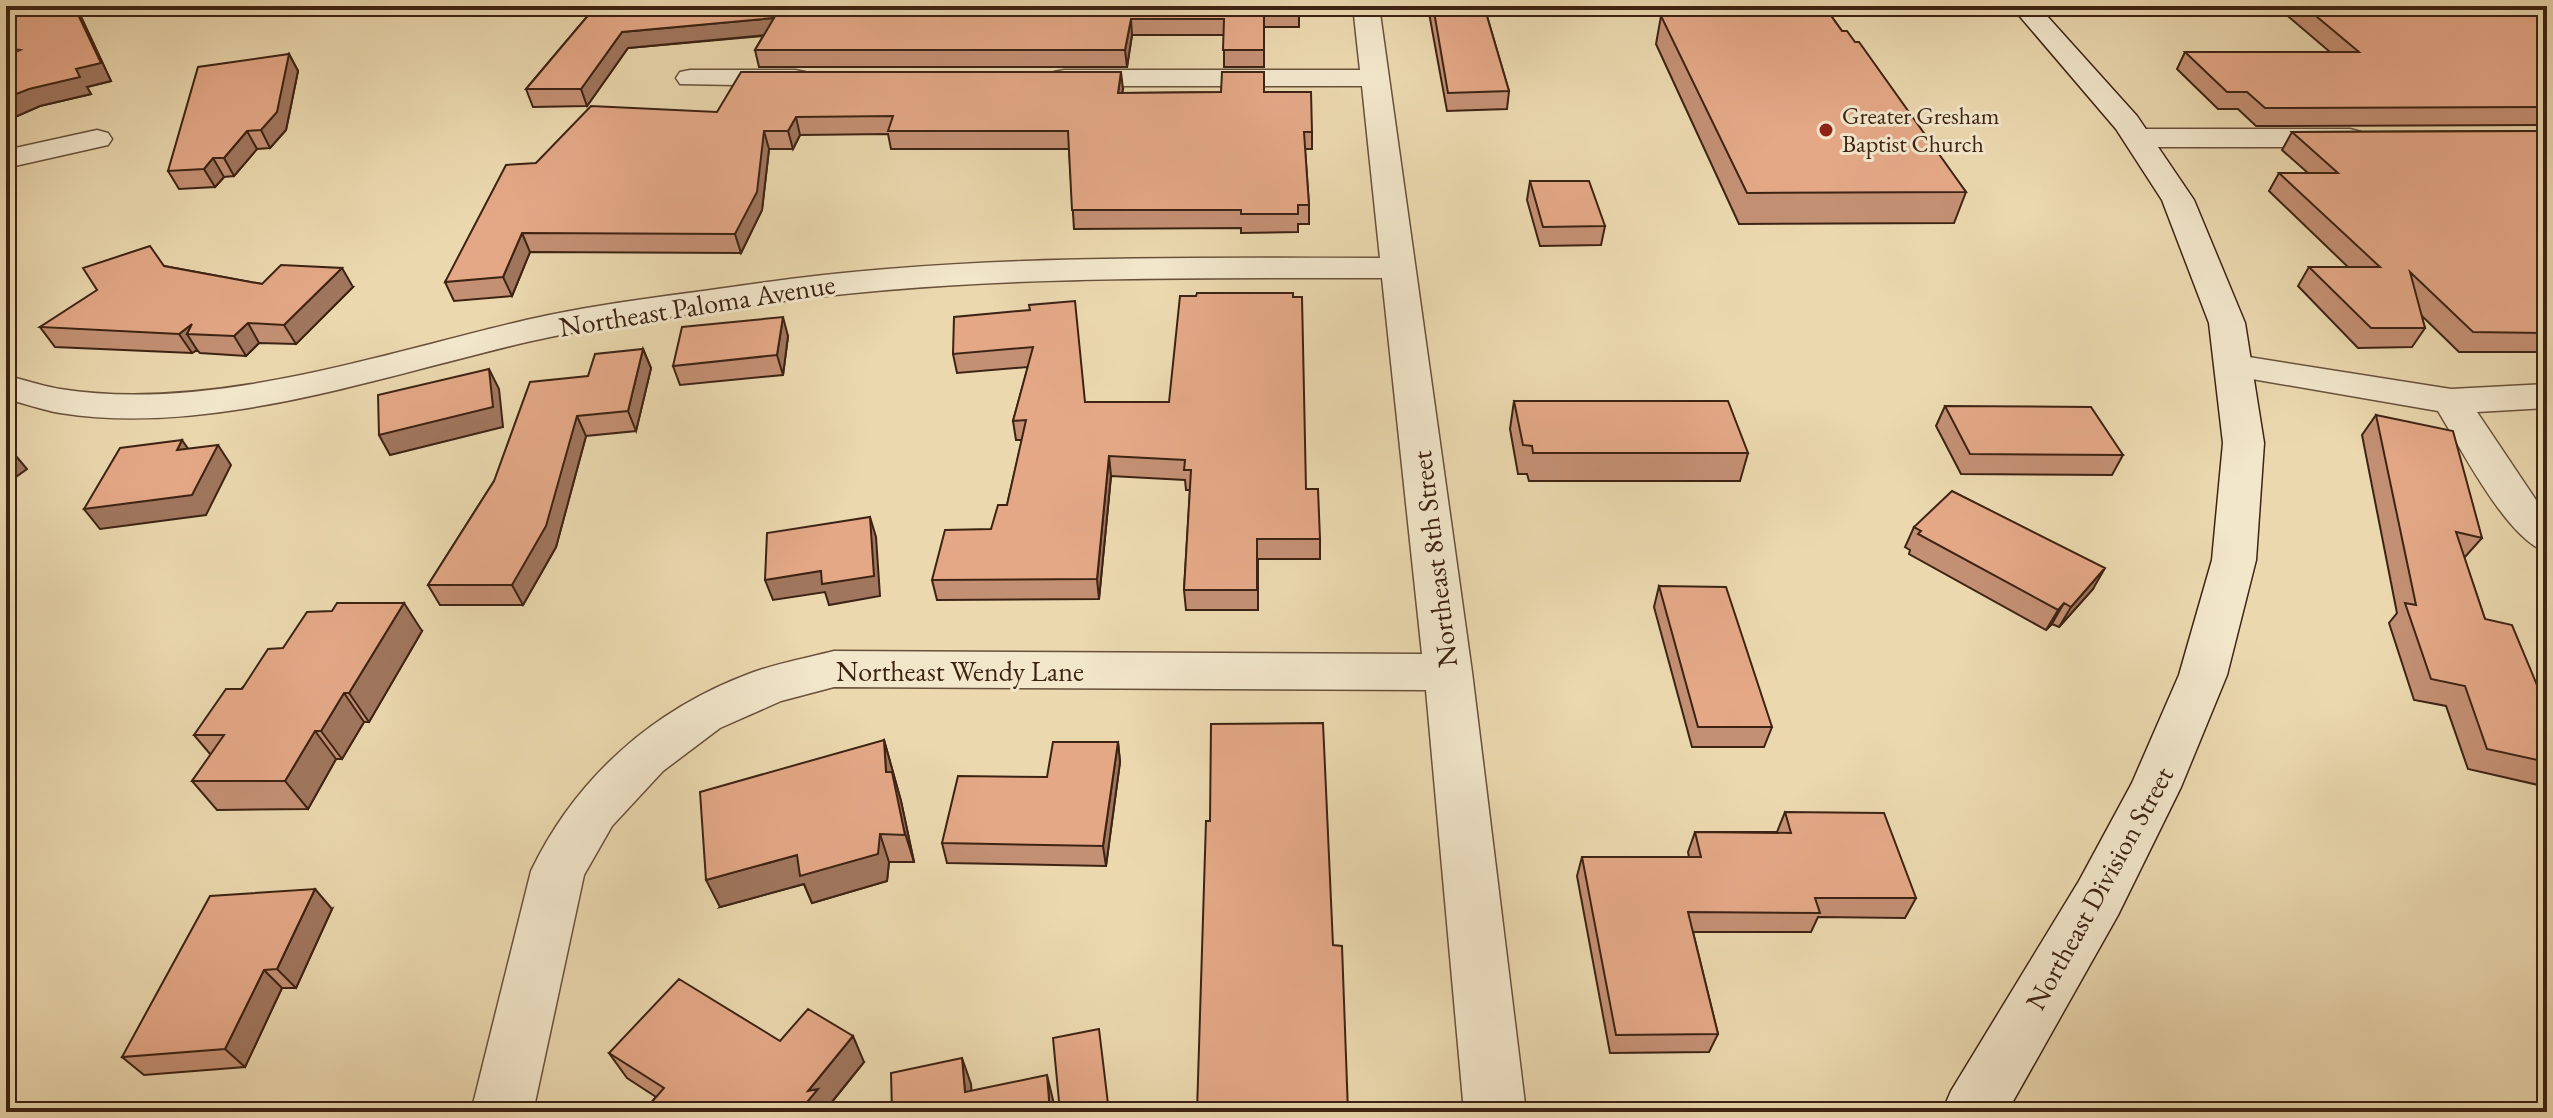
<svg xmlns="http://www.w3.org/2000/svg" width="2553" height="1118" font-family="'EB Garamond',serif">
	<rect width="100%" height="100%" fill="#ebd8af"/>
	<filter id="stains"><feTurbulence type="fractalNoise" baseFrequency=".0025" numOctaves="4"/><feColorMatrix values="0 0 0 0 .2 0 0 0 0 .09 0 0 0 0 .02 0 0 0 .5 -.17"/></filter>
	<radialGradient id="worn" r=".72"><stop offset=".6" stop-color="#630" stop-opacity="0"/><stop offset="1" stop-color="#630" stop-opacity=".3"/></radialGradient>
	<g fill="none" stroke-linecap="round" stroke-linejoin="round">
		<defs>
			<path id="street" d="M1353,6H1379L1472,672L1526,1112H1464L1426,690L834,687L781,701L720,728L663,771L612,826L584,875L533,1112H471L531,871C576,777 654,709 751,673C778,663 807,658 834,651L1422,654L1382,278C1173,278 962,275 754,305C679,316 601,325 527,342C382,376 210,437 60,413C42,410 24,403 6,399V375C24,380 42,386 60,389C209,413 382,354 526,320C600,303 678,295 753,284C961,254 1171,258 1380,258L1362,86H1064L1054,84L1050,78L1054,72L1064,70H1360Z
				M690,70H795L805,72L809,78L805,84L795,86L680,84L676,78L680,72Z
				M2140,129H2350L2361,132L2365,138L2361,144L2350,147H2140L2129,144L2125,138L2129,132Z
				M97,130L108,133L112,139L108,145L6,168V150Z
				M2236,355L2451,389L2547,384V408L2477,412L2536,500L2547,511V552C2507,540 2461,448 2438,411L2223,374L2217,366L2223,358Z"/>
			<path id="secondary" d="M2011,6H2038L2137,116L2194,200L2245,323L2264,443L2256,560L2227,675L2181,787L2118,915L2007,1112H1942L1951,1091L2079,881L2132,783L2179,675L2212,560L2223,443L2209,323L2162,200L2116,129Z"/>
		</defs>
		<!-- street casing -->
		<use href="#street" stroke="#68503a" stroke-width="3"/>
		<!-- secondary casing -->
		<use href="#secondary" stroke="#3d2313" stroke-width="3"/>
		<!-- street -->
		<use href="#street" fill="#f2e6cb" fill-rule="evenodd"/>
		<!-- secondary -->
		<use href="#secondary" fill="#f2e6cb" fill-rule="evenodd"/>
	</g>
	<!-- wall -->
	<path fill="#c49074" stroke="#3d2313" stroke-width="2" d="M6,6H76L111,81L87,87L91,94L40,106L6,121Z
		M596,6H1299V27H1264V67H1224V35H1132L1127,67H759L755,50L763,36L628,48L587,106L533,107L526,89Z
		M1430,6H1484L1509,91L1507,109L1447,111L1429,13Z
		M1713,6H1824L1842,31L1966,192L1954,223L1739,224L1656,44L1661,16H1714L1715,10Z
		M2276,6H2547V125L2256,126L2238,109H2218L2177,69L2185,52H2330Z
		M289,54L298,71L286,130L270,148L257,149L234,176L224,177L215,187L179,189L168,171Z
		M1123,89L1122,93L1264,92L1312,132V149H1305L1309,205V224H1298V232L1241,233V228L1074,229L1069,149H891L888,134L800,135L793,149H769L762,210L741,253L530,252L512,296L454,301L445,282L536,163L717,112Z
		M2547,131V352H2459L2421,315L2425,328L2412,347L2358,348L2298,286L2309,267H2348L2269,191L2279,173H2308L2282,150L2292,132Z
		M1530,181L1605,226L1601,245L1540,246L1527,200Z
		M164,266L262,284L353,287L296,344L259,343L246,356L200,353L197,350L192,353L55,347L40,327Z
		M1029,310L1085,402L1306,489L1320,539V559H1258V610H1186L1184,590L1190,490H1186L1185,480L1111,476L1099,599L937,600L932,580L991,529L1007,505L1022,440H1016L1013,421L1028,367L957,373L953,354Z
		M788,336L783,375L680,385L673,366Z
		M643,349L651,368L636,431L586,436L556,547L523,605H440L428,585L494,481L588,376Z
		M1514,401L1748,453L1740,481H1529L1527,474H1518L1510,429Z
		M1945,406L2123,455L2112,475L1961,474L1936,426Z
		M2376,415L2482,538L2464,558L2485,619L2547,709V787L2468,769L2446,706L2414,700L2389,623L2397,613L2362,435Z
		M1914,527L2093,589L2059,627L2052,624L2046,630L1909,554L1910,550L1905,547Z
		M1659,586L1772,727L1764,747H1692L1654,607Z
		M422,631L369,722H364L342,759H336L308,809L217,810L192,781L211,755L194,735L283,648Z
		M884,740L901,801L914,862H889L887,881L812,903L804,884L720,907Z
		M1118,742L1120,762L1106,866L947,863L942,843L1047,777Z
		M1785,812L1916,898L1905,918L1818,917L1811,932H1693L1718,1034L1709,1052L1610,1053L1577,876L1582,857H1689L1688,852L1695,832H1777Z
		M332,909L296,988H282L245,1067L144,1075L122,1057Z
		M780,1041L864,1062L827,1108L829,1112H656L650,1104L656,1097L627,1078L609,1053Z"/>
	<!-- shaded-wall -->
	<path fill="#a0765e" stroke="#3d2313" stroke-width="2" d="M74,6H76L111,81L87,87L91,94L40,106L6,121V98L76,69Z
		M774,18L778,34L628,48L587,106L581,89L622,32Z
		M1131,19L1132,35L1127,67L1125,50Z
		M289,54L298,71L286,130L270,148L261,130Z
		M1121,72L1123,89L1119,110L1118,93Z
		M796,117L800,135L793,149L788,131Z
		M247,131L257,149L234,176L224,158Z
		M764,131L769,149L762,210L741,253L735,234Z
		M213,158L224,177L215,187L204,169Z
		M522,233L530,252L512,296L503,277Z
		M342,268L353,287L296,344L284,325Z
		M783,317L788,336L783,375L777,355Z
		M248,323L259,343L246,356L234,336Z
		M192,324L187,334L197,350L192,353L179,334Z
		M643,349L651,368L636,431L628,411Z
		M489,369L499,389L503,427L390,455L379,435Z
		M577,416L586,436L556,547L523,605L512,585Z
		M182,440L196,460L177,450Z
		M218,445L231,465L206,515L100,529L84,509Z
		M10,449L27,469L6,484V452Z
		M1109,456L1111,476L1099,599L1097,579Z
		M870,517L876,537L880,596L829,605L825,592L773,600L765,580Z
		M2105,568L2093,589L2059,627L2071,607Z
		M404,603L422,631L369,722L349,693Z
		M2064,603L2052,624L2046,630L2058,610Z
		M344,693L364,722L342,759L321,731Z
		M315,731L336,759L308,809L285,781Z
		M884,740L901,801L914,862L886,772Z
		M1118,742L1120,762L1106,866L1103,846Z
		M880,834L889,862L887,881L812,903L804,884L720,907L706,880L797,855Z
		M315,889L332,909L296,988L277,969Z
		M264,970L282,988L245,1067L225,1049Z
		M853,1036L864,1062L827,1108L829,1112H799L808,1091Z
		M962,1058L971,1084L973,1112L965,1092Z
		M1047,1075L1053,1100L1054,1112H1050Z"/>
	<!-- building -->
	<path fill="#e4a887" stroke="#3d2313" stroke-width="2" d="M6,6H74L101,63L76,69L80,77L29,89L6,98V56L20,50L6,48Z
		M596,6H1299V11H1264V50H1223L1224,19H1131L1125,50H755L774,18L622,32L581,89H526Z
		M1433,6H1484L1509,91L1448,93Z
		M1717,6H1824L1842,31H1847L1855,42H1859L1966,192L1747,193L1661,16H1724Z
		M2304,6H2547V107L2265,108L2247,92H2227L2185,52H2359Z
		M289,54L277,112L261,130L247,131L224,158H213L204,169L168,171L198,67Z
		M741,72H1121L1118,93L1221,92L1222,72H1264V92H1311L1312,132H1304L1309,205H1298V214H1241V210H1072L1068,131H888L893,116L796,117L788,131H764L757,192L735,234L522,233L503,277L445,282L506,165L536,163L591,106L717,112Z
		M2547,131V333L2473,332L2410,272L2425,328H2371L2309,267H2380L2279,173H2338L2292,132Z
		M1530,181H1589L1605,226L1543,227Z
		M150,246L164,266L262,284L281,265L342,268L284,325L248,323L234,336L187,334L192,324L179,334L40,327L97,290L83,268Z
		M1197,293H1293V297H1302L1306,489H1318L1320,539H1257V590H1184L1191,470H1184L1185,460L1109,456L1097,579L932,580L945,530L991,529L998,505H1007L1026,420L1013,421L1033,347L953,354L954,317L1030,310L1029,305L1075,301L1085,402H1169L1180,296H1196Z
		M783,317L777,355L673,366L682,327Z
		M643,349L628,411L577,416L546,526L512,585H428L494,481L530,382L588,376L595,354Z
		M489,369L493,407L379,435L378,395Z
		M1514,401H1728L1748,453H1533L1532,446L1523,445Z
		M1945,406L2091,407L2123,455L1970,454Z
		M2376,415L2453,431L2482,538L2456,532L2485,619L2512,625L2547,709V762L2487,749L2465,686L2431,679L2405,603L2416,605Z
		M182,440L177,450L218,445L192,495L84,509L120,448Z
		M1952,491L2105,568L2071,607L2064,603L2058,610L1918,534L1921,531L1914,527Z
		M870,517L874,576L822,584L821,571L765,580L767,533Z
		M1659,586L1726,587L1772,727H1698Z
		M337,603H404L349,693H344L321,731H315L285,781H192L224,735H194L226,689H242L268,649L283,648L307,612L332,611Z
		M1323,723L1333,945L1342,946L1348,1112H1197L1206,821H1210L1211,724Z
		M884,740L886,772H892L905,835L880,834L878,854L800,876L797,855L706,880L700,792Z
		M1053,742H1118L1103,846L942,843L958,776L1047,777Z
		M1785,812L1884,813L1916,898H1815L1820,913L1688,912L1718,1034L1616,1035L1582,857H1701L1695,832L1791,833Z
		M315,889L277,969L264,970L225,1049L122,1057L210,896Z
		M679,979L780,1041L808,1009L853,1036L808,1091L818,1089L799,1112H663L650,1104L664,1088L609,1053Z
		M1099,1029L1109,1112H1060L1053,1038Z
		M962,1058L965,1092L1047,1075L1050,1112H892L891,1073Z"/>
	<!-- markers -->
	<circle fill="#8f2418" stroke="#f2e6cb" stroke-width="3" cx="1826" cy="130" r="8"/>
	<g text-anchor="middle" stroke-width="6" stroke-linejoin="round" paint-order="stroke">
		<!-- far-poi labels -->
		<g font-size="24" fill="#3d2313" stroke="#f2e6cb" text-anchor="start">
			<text x="1842" y="124">Greater Gresham<tspan x="1842" dy="28">Baptist Church</tspan></text>
		</g>
		<!-- street labels -->
		<g font-size="28" fill="#3d2313" stroke="#f2e6cb">
			<text transform="translate(697 305) rotate(-9)" y="10">Northeast Paloma Avenue</text>
			<text transform="translate(1434 559) rotate(-97)" y="10">Northeast 8th Street</text>
			<text x="960" y="681">Northeast Wendy Lane</text>
			<text transform="translate(2099 888) rotate(-61)" y="10">Northeast Division Street</text>
		</g>
	</g>
	<!-- margin -->
	<rect width="2553" height="1118" fill="none" stroke="#ebd8af" stroke-width="32"/>
	<rect x="8" y="8" width="2537" height="1102" fill="none" stroke="#3d2313" stroke-width="4"/>
	<rect x="16" y="16" width="2521" height="1086" fill="none" stroke="#3d2313" stroke-width="2"/>
	<rect width="100%" height="100%" filter="url(#stains)"/>
	<rect width="100%" height="100%" fill="url(#worn)"/>
</svg>
